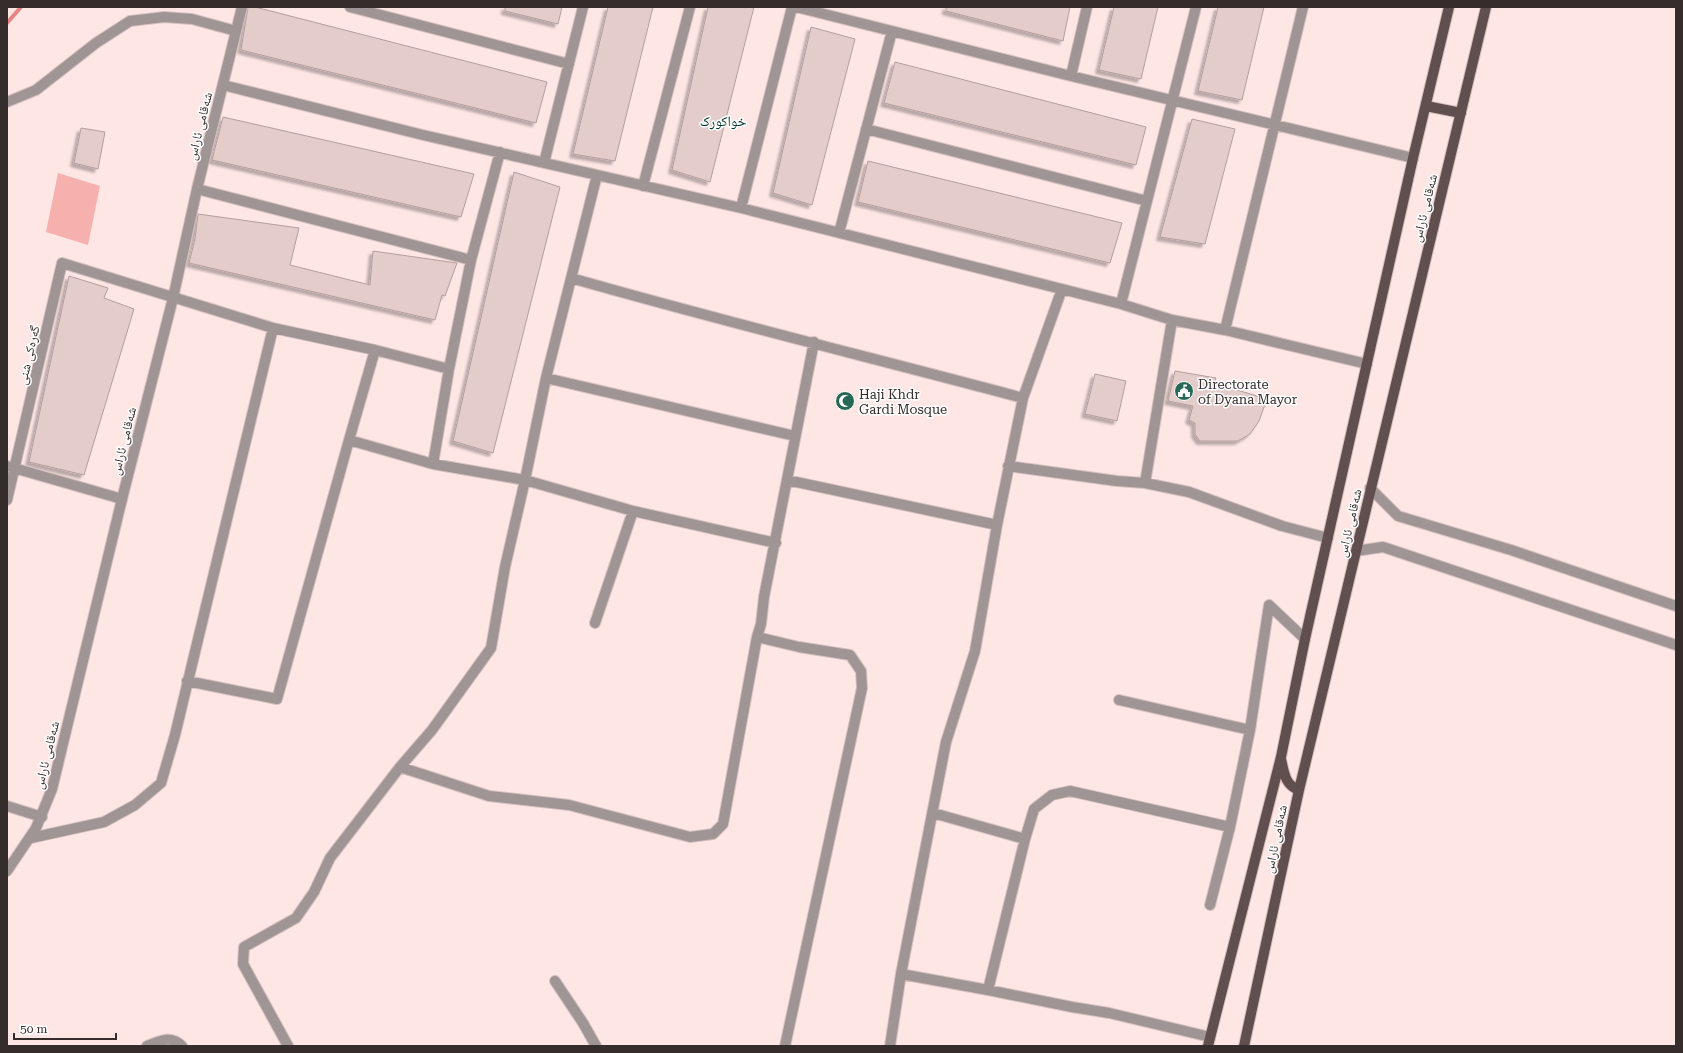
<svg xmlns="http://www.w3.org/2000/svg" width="1683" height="1053" font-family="'Roboto Serif','Noto Naskh Arabic',serif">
	<defs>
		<filter id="shadow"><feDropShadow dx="-3.5" dy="3.5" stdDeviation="1" flood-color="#0004"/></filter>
	</defs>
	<rect width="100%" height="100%" fill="#fee6e5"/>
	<!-- green -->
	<path fill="#f6b1af" d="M58,173L100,186L88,245L46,232Z"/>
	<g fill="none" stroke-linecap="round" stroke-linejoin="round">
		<!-- stream -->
		<path stroke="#e78482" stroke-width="4" d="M7,23L21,7"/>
	</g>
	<!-- building -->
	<path fill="#e3ccca" stroke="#b49e9d" filter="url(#shadow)" d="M248,7H255L547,82L536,123L241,50Z
		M505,7H562L558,24L505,11Z
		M608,7H653L615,161L573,154Z
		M708,7H754L710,182L672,170Z
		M946,7H1070L1063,41L946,11Z
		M1114,7H1158L1141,79L1099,70Z
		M1218,7H1264L1242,100L1198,91Z
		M811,27L855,39L812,205L773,193Z
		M895,62L1146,127L1136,165L884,103Z
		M223,117L474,174L461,217L212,160Z
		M1192,119L1235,129L1205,244L1160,237Z
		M81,128L105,132L98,169L74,163Z
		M868,161L1122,223L1110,263L858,202Z
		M514,172L560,187L493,453L453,441Z
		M198,214L299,228L290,265L370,285L373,251L457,263L445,296L442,295L435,320L189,263L195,239Z
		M69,276L108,288L104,298L134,309L84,475L29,462Z
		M1175,371L1216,378L1214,383L1267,399L1259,421L1250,434L1238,441H1200L1195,434V423L1189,420L1193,406L1168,401Z
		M1095,374L1126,381L1117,421L1085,414Z"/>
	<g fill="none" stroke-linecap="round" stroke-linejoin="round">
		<defs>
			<path id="minor" d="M350,7L569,64
				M796,7L1071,76L1413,158
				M1071,76L1087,7
				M223,85L423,135L741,208L1121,304L1172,320L1225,330L1367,364
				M7,102L36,90L96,43L130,21L164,17L192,19L236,31
				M866,129L1147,201
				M544,163L583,7
				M643,186L690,7
				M197,189L471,260
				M741,208L792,7
				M839,233L892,31
				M571,278C721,321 873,358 1023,398
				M1062,289L1023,398L997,525L975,651L946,742L901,974L988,990L1072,1007L1109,1013L1210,1037
				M1121,304L1196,7
				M1225,330L1303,7
				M546,378L795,436
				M349,440L433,464L525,480L633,511L776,543
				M433,464L449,369L471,260L500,152
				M7,466L122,499
				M1008,466L1117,481L1145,483L1189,492L1282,526L1328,538
				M787,480L997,525
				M1145,483L1172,320
				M1370,488L1398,516L1511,550L1676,606
				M7,500L62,263L273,328L375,350L449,369
				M1356,551L1383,547L1676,645
				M1269,605L1305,639
				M595,623L633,511
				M187,681L277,699L349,440L375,350
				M1119,700L1250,730
				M400,767L489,796L569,805L690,837L713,834L723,824L757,637
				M7,806L42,817
				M933,813L1025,839
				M31,838L104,822L135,805L161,783L175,735L273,328
				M1210,905L1230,827L1250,730L1269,605
				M555,981L583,1023L596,1046
				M988,990L1025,839L1034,809L1052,795L1070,791L1230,827
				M147,1046C160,1041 171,1035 182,1046
				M288,1046L243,964L244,947L296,918L314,892L330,858L400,767L432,730L491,648L505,567L525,480L546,378L597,175
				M785,1046L862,688L861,671L850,655L799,647L757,637L761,624L764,597L814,342
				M890,1046L901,974"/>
			<path id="tertiary" d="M7,871L36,828L52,789L122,499L173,298L197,189L242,7"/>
			<path id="primary" d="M1426,106L1461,113
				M1281,759C1284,773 1285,785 1299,790
				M1208,1046L1281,757L1305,639L1413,158L1449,7
				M1244,1046L1299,790L1486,7"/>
		</defs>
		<!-- minor casing -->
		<use href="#minor" stroke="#d6c1c0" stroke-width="12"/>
		<!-- tertiary casing -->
		<use href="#tertiary" stroke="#d6c1c0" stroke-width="12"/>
		<!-- primary casing -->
		<use href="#primary" stroke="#d6c1c0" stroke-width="12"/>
		<!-- minor -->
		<use href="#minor" stroke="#9f9595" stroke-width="10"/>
		<!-- tertiary -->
		<use href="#tertiary" stroke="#9f9595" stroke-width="10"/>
		<!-- primary -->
		<use href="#primary" stroke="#604f4e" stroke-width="10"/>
	</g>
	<!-- icons -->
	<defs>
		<symbol id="civic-disc" viewBox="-11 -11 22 22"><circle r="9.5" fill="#286856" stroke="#fff"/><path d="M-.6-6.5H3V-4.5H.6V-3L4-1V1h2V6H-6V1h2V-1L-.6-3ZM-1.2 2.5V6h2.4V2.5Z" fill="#fff"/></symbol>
		<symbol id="mosque-disc" viewBox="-11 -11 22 22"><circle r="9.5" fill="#286856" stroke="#fff"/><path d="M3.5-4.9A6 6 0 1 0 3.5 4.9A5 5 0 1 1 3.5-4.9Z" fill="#fff"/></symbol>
	</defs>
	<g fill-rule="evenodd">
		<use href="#civic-disc" x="1173" y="380" width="22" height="22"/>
		<use href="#mosque-disc" x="834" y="390" width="22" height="22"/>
	</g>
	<g text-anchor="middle" stroke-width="3" stroke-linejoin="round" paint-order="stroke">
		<!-- street labels -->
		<g font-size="13" fill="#352c2c" stroke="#fff">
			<text transform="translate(199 126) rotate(-76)" y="5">شەقامی ئاراس</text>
			<text transform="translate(1424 208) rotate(-76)" y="5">شەقامی ئاراس</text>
			<text transform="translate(28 355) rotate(-77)" y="5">گەرەکی شنی</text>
			<text transform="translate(123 441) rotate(-76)" y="5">شەقامی ئاراس</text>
			<text transform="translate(1349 523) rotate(-77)" y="5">شەقامی ئاراس</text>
			<text transform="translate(46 755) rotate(-76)" y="5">شەقامی ئاراس</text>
			<text transform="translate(1275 839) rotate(-78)" y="5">شەقامی ئاراس</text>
		</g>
		<!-- poi labels -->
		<g font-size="13" fill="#352c2c" stroke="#fff" text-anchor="start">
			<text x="1198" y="389">Directorate<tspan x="1198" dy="15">of Dyana Mayor</tspan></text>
			<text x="859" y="399">Haji Khdr<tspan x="859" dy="15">Gardi Mosque</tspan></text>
		</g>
		<!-- neighbourhood labels -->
		<g font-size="14" fill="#003629" stroke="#fff">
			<text x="723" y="126">خواکورک</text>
		</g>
	</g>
	<!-- border -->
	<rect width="1683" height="1053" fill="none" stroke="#352c2c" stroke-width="16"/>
	<!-- scale -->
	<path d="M14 1033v6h102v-6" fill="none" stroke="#352c2c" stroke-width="2"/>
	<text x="20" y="1033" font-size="12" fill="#352c2c" stroke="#ffffff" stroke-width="3" paint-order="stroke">50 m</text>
</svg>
